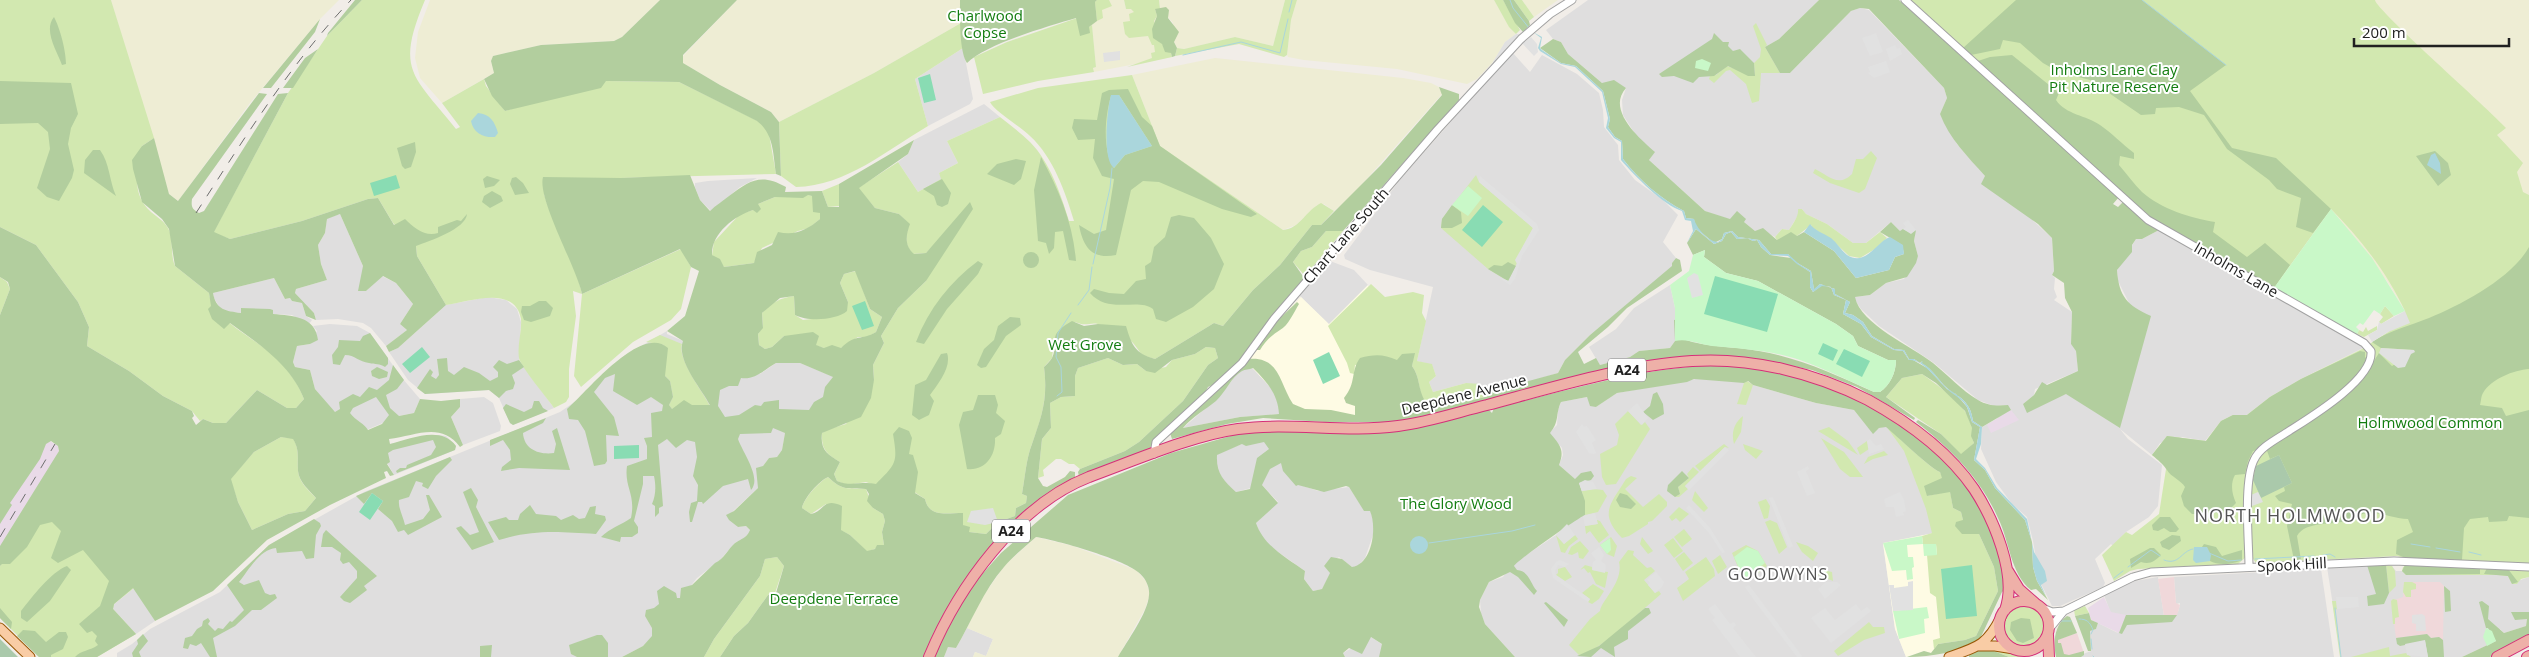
<svg xmlns="http://www.w3.org/2000/svg" width="2529" height="657" font-family="'Open Sans',sans-serif">
	<rect width="100%" height="100%" fill="#f1ede8"/>
	<!-- residential -->
	<path fill="#dfdede" d="M1588,0H1819L1779,39L1765,47L1790,73L1851,11L1860,8L1869,10L1944,88L1947,98L1940,114L1957,144L1985,176L2052,238L2054,271L2052,275L2055,278L2054,289L2057,297L2054,300L2072,312L2071,344L2076,350L2078,371L2035,389L2034,395L2023,404L2066,394L2131,307L2118,281L2117,270L2136,239H2142L2159,230L2365,347L2301,379L2270,397L2247,415L2229,417L2221,421L2205,441L2182,437L2160,443L2152,455L2120,429L2128,439L2162,465L2158,506L2149,517L2126,532L2113,546L2111,544L2095,559L2105,583L2103,587L2060,606H2052L2040,582L2033,541L2027,517L2012,504L1996,482L1981,449L1982,427L1997,419L2008,405L1994,406L1978,400L1934,363L1879,326L1861,309L1855,300V297L1870,295L1886,283L1904,279L1918,256L1914,241L1915,236L1900,231L1891,222L1866,243L1859,245L1853,243L1827,224L1806,214L1802,209L1789,230L1782,229L1775,237L1762,230L1755,231L1744,222L1720,217L1705,211L1649,160L1654,152L1637,137L1623,115L1622,100L1626,88L1602,83L1568,54L1561,42L1553,39L1546,30Z
		M963,48L973,99L970,104L928,126L915,79Z
		M1512,52L1530,72L1542,55L1577,74L1599,93L1603,110L1604,127L1618,145L1619,160L1635,180L1663,200L1678,215L1663,242L1676,258L1672,263L1673,266L1658,279L1590,335L1565,360L1558,373L1501,390L1489,392V388L1466,383L1433,392L1429,382L1436,376L1432,365L1417,361L1433,287L1370,270L1345,259L1344,255L1399,181Z
		M984,104L1000,117L947,141L958,163L939,173L942,179L918,192L898,162L908,154L914,140Z
		M757,178L740,187L711,211L700,200L695,187V183L708,181Z
		M340,214L363,266L366,291L382,276L396,283L413,304L400,324L407,330L386,346L371,328L363,323L338,319L316,320L314,313L295,293L296,289L327,280L321,264L318,245L325,233L327,218Z
		M1330,261L1354,270L1368,285L1329,325L1299,295Z
		M274,278L285,299L290,298L292,301L302,303L306,316L312,320L309,324L292,315L273,314L270,311L241,308V313L224,311L220,308L214,298L213,293Z
		M1670,285L1675,308V341L1670,348L1639,351L1630,357L1600,365L1589,347L1616,329L1634,308Z
		M488,297L506,300L517,309L521,322L519,360L554,408L513,425L510,423L499,398L489,390L425,394L408,380L389,352L398,348L446,305Z
		M330,324L357,326L370,333L402,378L420,399L414,413L399,416L364,431L332,410L315,389L310,370L295,367L293,362L297,346L310,344L317,331L313,326Z
		M667,331V334L760,374L776,363L782,362L800,363L834,377L874,380L785,433L782,450L777,457L769,458L763,466L758,488L730,514L738,527L746,526L750,530L748,535L743,540L736,542L719,561L697,578L661,624L659,630L643,646L622,657H117V653L132,644L150,629L220,592L269,545L364,492L560,412L576,401L624,356Z
		M1246,361L1273,390L1278,402L1280,414L1240,417L1183,428L1222,394Z
		M1701,378L1708,380L1747,381L1753,385L1816,403L1854,410L1873,433L1879,428L1886,426L1915,450L1934,533L1883,544L1895,629L1906,657H1515L1485,624L1481,614L1480,600L1489,582L1503,577L1510,566L1556,535L1567,524L1585,515L1583,493L1579,483L1559,465L1563,455L1562,448L1549,433L1557,425L1558,410L1561,402L1587,397L1596,407L1617,393Z
		M484,397L493,403L501,426L500,431L463,445L451,417L460,407V399Z
		M437,435L446,436L456,446L455,450L394,475L379,449L390,444Z
		M1268,441L1298,484L1318,491L1349,487L1364,510H1370L1375,520L1374,532L1365,558L1357,567H1352L1339,557L1324,566L1331,573L1322,589L1313,591L1304,579L1305,571L1267,544L1260,534L1256,523L1278,502L1262,485L1236,492L1220,478L1216,466V455L1226,450L1242,444Z
		M2386,565L2392,566L2396,571H2402L2406,575H2499L2508,576L2512,583L2529,577V612H2522L2527,619L2526,626L2504,633L2500,629L2496,641L2462,657H2341L2327,567Z
		M2321,569L2334,657H2075L2091,651L2090,631L2096,629L2098,623L2118,633L2104,595L2135,581L2158,577L2164,616L2178,612L2180,605V603L2176,604L2174,577Z
		M134,588L155,621L136,634L113,610V605Z
		M967,628L993,639L986,656L975,652L973,657H944L948,647L956,648Z
		M1371,637L1401,657H1345L1343,653Z"/>
	<!-- commercial -->
	<path fill="#f0d8da" d="M2174,577L2176,603L2180,605L2177,615L2164,616L2158,579Z
		M2404,582H2440L2444,586L2443,640L2439,637L2431,638L2427,634L2396,638L2391,601L2403,597Z
		M2077,633L2084,653L2075,657H2056L2057,640Z"/>
	<!-- industrial -->
	<path fill="#e9dae8" d="M2011,410L2019,420L1991,433L1987,425Z
		M50,441L58,446L59,451L12,548L0,566V498L31,454Z
		M2104,597L2111,612L2126,615L2119,633L2091,620L2088,608Z"/>
	<!-- education -->
	<path fill="#fefbe4" d="M1368,285L1385,423L1325,422L1280,414L1278,402L1273,390L1246,361L1276,322L1301,297L1329,324Z
		M1934,533L1998,590L1931,653L1924,651L1906,657L1895,629L1883,543Z"/>
	<!-- farmland -->
	<path fill="#eeedd4" d="M111,0H339L320,19L250,103L178,201L169,194Z
		M430,0H660L622,37L614,41L541,45L493,56L491,61L494,73L442,103L420,78L415,58L418,32Z
		M737,0H960L961,23L874,73L779,122L771,112L720,85L683,63V56Z
		M1074,0H1124L1126,9H1160L1159,0H1285L1273,46L1235,37L1184,49L1177,48L1174,42L1173,23L1161,9L1172,57L1094,72L1093,68L1096,67L1092,26Z
		M1297,0H1494L1509,26L1516,34L1505,42L1493,62L1477,79L1467,84L1397,69L1304,60L1288,57L1287,55L1291,20Z
		M1522,0H1558L1534,17Z
		M2142,0H2529V247L2405,311L2387,281Z
		M1215,58L1403,78L1431,83L1439,87L1442,94L1349,199L1334,211L1324,204L1317,205L1296,225L1283,230L1160,146L1132,75Z
		M1036,537L1073,546L1136,570L1146,581L1150,594L1145,609L1118,657H973L975,652L986,656L993,639L967,628L979,602L1005,565Z"/>
	<!-- grass -->
	<path fill="#d2e8b0" d="M0,0H111L154,138L142,146C138,170 130,193 151,212C157,217 163,220 168,228C174,238 170,255 175,266L209,293C211,317 253,338 271,353C285,365 298,382 304,399L296,408H287L257,390L226,423H213L203,419L200,421L192,411L163,396L129,371L87,346L89,327L78,302L36,245L0,227Z
		M362,0H425C395,71 413,75 456,129L460,127L442,103L484,79L486,86L505,111L606,81L679,82L758,121L766,128L769,134L776,174L621,178L544,194C554,228 575,259 582,294L681,249L691,267L681,309L671,320L633,342L581,387L574,376L582,294L573,291L576,316L569,369V397L566,402L554,408C548,399 520,366 519,358C517,345 522,332 521,319C515,284 468,302 446,305L417,256L416,246L393,223L378,198L368,199L302,221L230,239L213,233L288,93L327,36Z
		M1097,0H1109L1112,6L1102,10L1103,18L1097,21L1095,2Z
		M1124,0H1159L1160,9H1155L1157,16L1154,21L1162,44L1171,53L1172,57L1127,67L1152,58L1151,53L1155,52L1154,45H1152L1148,36L1129,38L1125,34L1123,22L1130,21L1129,14L1134,12L1131,9H1126Z
		M1285,0H1297L1291,20L1287,55L1284,57L1239,44L1175,56L1177,48L1184,49L1235,37L1273,46Z
		M1494,0H1503L1520,30L1516,34L1509,27Z
		M1514,0H1522L1534,17L1529,21Z
		M1911,0H2375C2376,10 2490,110 2506,128L2497,135L2523,163L2517,172L2523,192L2529,195V577L2521,579L2517,584H2512L2508,576L2499,575H2406L2402,571L2403,567L2408,565V559L2397,556L2256,563L2251,556L2246,557L2238,564L2138,569L2130,571L2114,581L2102,555L2126,532L2132,535L2159,514L2166,469L2164,463L2152,455L2167,436L2206,441L2221,421L2233,415H2247L2270,397L2301,379L2362,349L2388,332L2405,311C2388,274 2360,238 2331,209L2274,288L2153,220Z
		M1077,18L1089,27L1092,25L1096,67L1093,68L1094,72L1038,81L983,94L974,57L1007,42Z
		M961,23L963,48L915,79L928,126C887,150 846,186 796,187L781,176L779,122L874,73Z
		M1756,23L1767,45L1765,47L1780,73H1761L1759,101L1752,103L1746,84L1730,70L1726,71L1714,83L1709,79L1710,76L1716,75L1727,66L1755,76L1754,63L1760,57L1761,49L1753,26Z
		M1132,75L1160,146L1283,230C1300,229 1306,210 1321,203L1334,211L1321,225H1312L1280,265L1253,290L1223,326L1214,323L1155,359C1136,354 1143,353 1131,341C1125,335 1107,326 1098,324C1090,322 1086,327 1075,322L1054,340L1052,358L1044,367C1048,397 1042,416 1032,444C1026,459 1025,478 1022,494L1027,496L1026,503L1016,508L1015,516L998,522L986,534L969,532L963,525V513C947,513 929,518 925,499L905,486L883,488L866,482L847,485L837,481L834,474L840,462C827,454 821,450 822,433L829,429L846,424L874,380L873,365L884,343L881,336L898,308L926,281L937,242L926,253L913,254C904,245 906,235 909,224L899,214L875,208L858,188L898,162L918,192L941,179L939,173L958,163L947,141L1000,117C1010,125 1021,133 1030,142C1050,162 1061,195 1069,221H1074C1065,191 1053,157 1030,136C1021,127 994,111 990,102L1038,88Z
		M1871,151L1877,158L1865,189L1859,193L1830,183L1813,173L1815,169C1828,175 1838,188 1852,174L1856,159H1863Z
		M1476,175L1479,182L1533,228L1516,260L1517,263L1508,281L1488,269L1441,228L1442,219Z
		M839,184V206L828,207L822,191Z
		M808,195L813,196L820,213V219L809,228L798,231L762,248L754,263L724,267L712,255L714,242L740,214L753,210L758,204L775,197Z
		M1798,209H1802L1806,214L1827,224L1853,243H1866L1880,232L1887,238L1875,249L1860,258L1849,256L1831,239L1813,229L1811,225L1797,236L1777,240L1775,237L1782,229L1789,230C1793,224 1799,216 1798,209Z
		M1326,231H1343L1305,276L1293,262L1301,251L1312,247Z
		M856,271L870,309L882,317L876,332L868,337H858L841,348H824L784,336L772,347L765,349L759,345L758,334L763,327L762,313C771,302 781,298 794,296L795,315L803,320L835,316L848,302L840,283L844,274Z
		M0,277L7,282L10,289L0,315Z
		M1371,284L1385,297L1413,292L1424,295L1422,313L1426,321L1417,361L1432,364L1436,376L1429,382L1433,392L1466,383L1481,384V388H1489V396L1469,401L1456,398L1424,401C1418,390 1420,376 1412,366L1414,353L1397,361L1355,365L1354,374L1350,373L1347,363L1328,326Z
		M2385,306L2394,316L2381,324L2379,322L2383,317L2380,314Z
		M2377,326V330L2364,337L2357,334L2359,330L2363,332L2366,327L2368,331Z
		M660,335L682,344C677,359 703,392 710,406L692,405L672,409L669,405L673,397L670,381L665,376L664,345L646,342Z
		M1206,347L1215,348L1218,358L1208,365L1183,401L1139,442L1125,451L1080,469L1074,464H1069L1061,459H1056L1043,470L1044,476L1038,478L1042,439L1051,428L1050,403L1061,397L1075,396V376L1078,368L1108,358L1123,365L1137,364L1146,371L1166,367L1172,360L1195,354Z
		M1922,374C1933,381 1965,406 1968,417C1969,421 1972,425 1972,428C1973,434 1971,437 1974,443L1961,455L1941,434L1886,397L1902,378Z
		M1747,381L1753,385L1746,405L1737,404L1744,383Z
		M1628,411L1641,425L1645,422L1650,429L1616,484L1606,485L1602,477L1600,454L1617,445L1619,435L1615,424Z
		M1743,416L1741,432L1734,444C1731,433 1734,423 1743,416Z
		M1886,426C1896,435 1932,470 1940,472L1943,478L1927,496L1950,491L1953,508L1961,512L1963,520L1962,534H1979L1994,567L1998,591L1976,636L1965,640L1938,644L1934,649L1933,640L1940,638L1936,597L1930,593L1927,555L1937,554L1936,544H1923L1922,536L1932,533L1926,509L1904,451Z
		M1829,427L1848,441L1858,455L1818,431Z
		M281,437L293,438C300,450 297,458 298,471C299,482 308,490 316,498L305,511L288,514L252,530L238,502L230,479L254,452Z
		M1821,438L1844,452L1863,477H1850L1840,469Z
		M1867,441L1869,449L1860,455L1857,448Z
		M1724,444L1729,448L1725,447L1700,471L1695,466Z
		M1743,444L1763,451L1756,459L1745,450Z
		M1884,451L1888,455L1873,459L1864,464L1868,457Z
		M1693,467L1699,472L1685,486L1688,489L1679,497H1675L1680,494L1678,487L1689,478L1687,474Z
		M1631,476L1637,478L1625,489L1643,507L1659,494L1667,502V506L1652,521L1648,522V524L1629,536L1622,538C1598,513 1611,504 1626,479Z
		M828,477C844,492 847,487 866,489L873,508L883,514L885,521L882,532L884,545L867,552L850,535L840,530L826,504L811,514L802,508C804,498 820,481 828,477Z
		M57,487L134,588L114,604L113,609L136,634L97,657H39L0,618V566Z
		M1593,489L1603,490L1607,496L1598,512L1585,515L1582,491Z
		M1695,491L1708,508L1704,512L1692,500Z
		M1766,499L1770,506L1768,518L1764,519L1758,502Z
		M1679,507L1689,514L1680,522L1676,518L1672,521L1669,517Z
		M1597,520L1600,521L1609,535L1599,543L1590,531L1586,534L1585,526L1597,524Z
		M1770,520L1777,523L1787,547L1779,554L1765,522Z
		M1684,529L1692,539L1682,547L1674,537Z
		M1556,535L1564,544L1575,535L1578,539L1569,546L1565,553L1561,552Z
		M1611,537L1617,546L1614,557L1607,554L1600,545Z
		M1642,537L1653,551L1648,554L1640,544Z
		M1673,538L1683,551L1674,558L1664,545Z
		M1580,541L1589,551L1583,559L1579,558L1578,552L1572,555L1568,554L1571,547Z
		M1796,542L1808,546L1818,553L1813,561L1802,552Z
		M1746,545L1758,551L1767,566L1747,582L1744,581L1732,553Z
		M1628,550L1634,551L1633,555L1647,568L1651,567L1655,571L1644,580L1655,593L1659,591L1661,594L1609,639L1588,653L1579,655L1569,645L1590,619L1600,611C1601,601 1624,582 1619,562Z
		M1684,552L1693,563L1683,571L1675,559Z
		M1720,555L1727,567L1718,574L1712,561Z
		M777,557L784,566L775,593L768,595L748,623L734,636L720,657H704L714,639L760,576L765,559Z
		M1706,557L1714,569L1715,576L1683,601L1677,588L1689,579L1685,572Z
		M1585,565L1592,567V570L1608,572L1605,588L1596,584L1590,572L1588,573L1584,568L1580,570Z
		M2386,565L2392,566L2395,571L2396,586L2389,593Z
		M1565,567L1572,577L1565,581L1556,575L1558,573V569Z
		M1816,568L1832,572L1833,581L1812,572Z
		M2404,582H2412L2416,584V589L2411,590V597H2406L2403,592Z
		M1593,584L1604,591L1599,599L1592,604L1588,602L1590,599L1582,593Z
		M2393,599L2397,600L2399,617L2395,618V624H2393L2391,601Z
		M2332,601H2336L2337,609L2335,610L2341,657H2340Z
		M2003 626a21 21 0 1 1 42 0a21 21 0 1 1-42 0Z
		M2085,606L2089,613L2075,616L2074,610Z
		M1869,622L1873,627H1884L1885,633L1864,640L1838,656L1834,651Z
		M2389,647L2390,656L2406,653L2411,657H2351Z
		M1986,648H1996L2024,657H2009Z"/>
	<!-- forest -->
	<path fill="#b2ce9e" fill-rule="evenodd" d="M355,0H362L327,36L328,33Z
		M660,0H737L683,55V63L720,85L771,112L779,122L781,176L776,174C773,154 774,134 757,121L679,82L606,81L601,88L505,111L492,96L484,79L494,73L491,61L493,56L541,45L614,41L622,37Z
		M960,0H1097L1095,2L1097,21L1089,27L1090,33L1080,36L1076,18C1049,26 986,44 967,63C959,51 960,16 960,0Z
		M1503,0H1514L1529,21L1530,25L1523,32L1515,23Z
		M1819,0H1899L2119,197L2113,204L2118,207L2124,201L2147,224L2159,230L2142,239H2136L2132,245V252L2117,270C2119,297 2127,305 2151,316L2120,428L2066,394L2027,413L2023,404L2034,395L2042,382L2047,385L2078,371L2076,351L2071,344L2072,312L2065,298L2064,283L2052,275L2054,271L2052,238L2038,224L1981,184L1985,176C1968,157 1949,138 1940,114L1947,98L1944,88L1869,9L1860,8L1851,11L1790,73H1780L1765,47L1779,39Z
		M2016,0H2142L2226,65L2190,91L2232,148L2276,158L2331,209L2313,233L2296,227L2301,198L2277,189L2269,180L2227,149L2204,115L2179,107L2156,108L2155,114L2141,115L2090,80L2059,72L2043,63L2020,43L2003,40L2000,49L1971,55L1963,48Z
		M1166,7L1169,10L1168,18L1179,32L1174,42L1177,48L1175,56L1172,57L1171,53L1165,52L1162,44L1153,38L1152,29L1157,16L1155,9Z
		M54,17C60,28 66,51 66,64L62,65C57,51 43,30 54,17Z
		M320,19L315,32L271,88H263Z
		M1714,33L1723,42H1729L1728,46L1733,51L1740,49L1754,63L1755,76H1748L1728,66L1714,76L1699,77L1693,83L1674,76L1662,77L1659,74L1712,39Z
		M1553,39L1561,42L1568,54L1602,83L1614,80L1626,88C1606,110 1640,139 1655,152L1649,160L1705,211L1730,219L1737,211L1746,219L1744,222L1755,231L1763,228L1777,240L1791,232L1797,236L1804,232L1834,251L1856,278L1889,270L1895,257L1904,254L1902,245L1880,232L1891,222L1900,231L1903,229L1911,233L1916,230L1914,241L1918,256L1916,263L1907,277L1886,283L1870,295L1855,297C1860,324 1913,347 1933,363C1948,375 1961,390 1978,400C1988,406 1997,406 2008,405L2011,410L1982,427L1973,421C1972,416 1971,410 1968,406C1963,397 1954,394 1947,388C1938,380 1933,369 1921,363L1922,361L1920,363L1914,359H1909L1904,350L1894,349L1872,336L1863,322L1853,315L1845,313L1850,302L1835,294V289L1820,284L1814,290L1811,271L1794,261L1810,272V287L1813,292L1822,285L1831,287L1834,295L1846,300L1843,314L1861,324L1871,337L1894,350L1903,351L1909,360H1913L1927,368L1947,389L1956,394L1967,407L1972,422L1980,427L1974,460L1985,470L1995,488L2025,520L2032,542L2033,567L2037,581L2048,600L2036,589L2031,590C2010,573 2010,542 1998,518C1981,479 1950,448 1916,422L1918,420L1941,434L1961,454L1974,443L1971,436L1972,428L1965,411L1936,383L1922,374L1902,378L1886,397L1915,418L1914,420L1857,387L1812,370L1753,358L1705,356L1641,362L1400,422H1325L1263,418L1227,424L1172,439L1170,433L1172,429L1248,359C1280,356 1279,383 1293,404L1305,409L1331,410L1355,415V406L1346,403L1344,398C1357,382 1350,372 1360,358C1374,354 1384,354 1397,360L1402,354L1415,353L1412,366C1420,376 1418,390 1425,401L1456,398L1469,401L1489,396V392L1558,373L1565,360L1590,335L1672,266V263L1676,258L1680,260L1682,271L1627,308L1608,327L1578,352L1584,364L1596,358L1600,365L1630,357L1639,351L1670,348L1675,341L1674,320L1681,319L1685,325L1683,339C1708,348 1734,346 1759,351C1800,358 1836,375 1874,392H1880C1890,385 1896,373 1896,360H1888L1858,346L1853,336L1836,324L1758,281L1726,273L1704,257L1705,250L1693,255L1687,243L1696,229L1714,244L1722,241L1726,234L1731,232L1737,239L1747,238L1753,241L1757,240L1761,247L1770,255L1791,258L1788,254H1771L1759,240C1751,239 1746,238 1738,237L1732,231L1724,233L1722,239L1714,243L1695,227L1694,219L1686,218L1684,211C1661,199 1639,180 1623,159L1622,141L1615,137L1608,127L1610,119L1603,91L1576,66L1561,63L1540,48ZM1253,368C1267,382 1278,394 1279,414L1240,417L1183,428C1192,417 1205,410 1216,401C1226,392 1231,377 1242,371C1245,369 1249,370 1253,368Z
		M318,49L293,88H283L305,58Z
		M2012,55L2059,93L2056,100C2066,115 2086,115 2100,125C2112,133 2122,144 2134,153V159L2120,156L2119,165C2127,174 2134,184 2142,192C2161,209 2191,218 2215,222L2213,232L2247,257L2265,243L2290,265L2274,288L2153,220L1978,61L1990,57Z
		M0,81L71,83L78,114L71,128L68,144L74,170L72,178L59,201L47,197L37,188L50,149L48,132L38,123L0,124Z
		M1439,87L1459,94V100L1343,231H1326L1312,247L1301,251L1293,262L1305,279C1284,306 1237,376 1208,387L1205,393L1163,431L1149,449L1079,477L1078,472L1080,469L1125,451L1139,442L1183,401L1208,365L1218,358L1215,348L1206,347L1195,354L1172,360L1155,373L1146,371L1137,364L1123,365L1108,358L1078,368L1075,376V396L1061,397L1050,403L1051,428L1042,439L1038,478L1043,486L1047,487L1065,477L1070,471L1075,472V481C1051,499 1026,515 1003,534C974,560 938,620 924,657H720L734,636L748,623L768,595L776,593L784,566L777,557L765,559L760,576L714,639L704,657H622L643,646L652,636V628L645,616L646,610L654,608L659,604L657,591L664,586L676,593L677,598H680L681,588L692,585L715,563C724,559 728,549 735,543C742,538 746,539 750,530L746,526L738,527L729,520L726,515L734,511L758,488L756,468L763,466L769,458L777,457L782,450L785,433L773,428L771,433L740,434L738,439C743,453 762,478 751,490L748,479L723,486L703,504L702,502H698L692,522H690L689,512L691,503L697,501L698,485L693,476L697,457L695,442L687,440L676,448L667,439L658,445L663,506L659,508V513L655,517V506L652,504C656,495 656,486 654,476H643V484L634,521L638,527V533L632,537H621L620,542L601,537C610,528 621,525 631,518C636,494 624,487 627,466L647,459V446L644,438L652,437L651,413L662,411L663,405L651,397L637,405L613,391L615,374L605,378L594,392L614,417L619,436L606,435L607,461L605,464L594,466L585,431L578,420L569,419L567,409C586,393 641,323 668,348L665,376L670,381L673,397L669,405L672,409L684,400L692,405H710C701,388 676,360 683,341L667,331L685,316L699,271L691,267L680,249L582,294C576,266 537,199 543,177L621,178L690,175L700,200L710,211C716,205 723,201 729,196C750,180 761,173 786,187L785,192L822,191L828,207H839V184L914,140L908,154L859,188L875,208L899,214L910,224C906,235 904,245 914,254L926,253L970,202L973,209L926,281L898,308L881,336L884,343L873,365L874,380L871,398L861,417L822,433C820,450 827,454 840,462L834,474L837,481C850,487 862,481 876,484C896,464 898,463 893,434L899,427L909,431L912,438L909,454L913,455L918,472L915,493L925,499C929,518 947,513 963,513V525L970,527L969,532L986,534L998,522L1015,516L1016,508L1026,503L1027,496L1022,494C1025,478 1026,459 1032,444C1042,415 1048,399 1044,367C1046,365 1050,361 1052,358C1060,341 1045,336 1072,321L1084,326L1098,324L1126,326C1132,346 1135,353 1155,359L1214,323L1223,326L1253,290L1280,265L1312,225H1321L1381,165L1442,95ZM808,195L812,196L813,212L820,213V219C807,230 795,236 778,232L772,245L757,252L754,263L724,267L720,259L712,255C711,234 734,216 753,210L757,213L761,209L758,204L775,197L803,198ZM855,271L870,309L882,317L876,332C861,341 856,333 841,348L832,345L824,348L816,345L819,336L813,332L784,336L772,347L765,349L759,345L758,334L763,328L762,313L780,298L794,296L795,315C808,322 837,320 847,311L848,302L840,283L844,274ZM776,363H800L833,377L825,387L823,397L814,402L809,410L779,409V400L764,402L761,406L755,405L739,415L725,417L718,406L720,390L729,386H738L741,378C755,380 764,370 776,363ZM828,477C844,492 847,487 866,489L869,494L867,501L873,508L883,514L885,521L882,532L884,545H877L875,549L867,551L850,535L841,530L842,506C823,497 825,511 811,514L802,508C804,498 819,481 828,477Z
		M1128,89L1142,117L1152,126L1160,146L1257,214L1251,217L1222,209L1159,182L1143,181L1131,190L1116,255C1091,260 1083,246 1079,225L1094,234L1106,230L1114,179L1102,176L1093,158L1095,139L1078,140L1072,128L1074,119L1097,120L1102,93L1109,90ZM1119,95L1152,146L1125,155L1114,168C1102,150 1105,116 1111,96Z
		M259,93L267,94L192,199C191,207 192,209 199,213L204,211L278,94L288,93L214,232L230,239L302,221L368,199L378,198L394,225L405,219C414,228 425,237 438,233V227L457,220L461,221L467,214C466,229 429,241 416,246L417,256L446,305L398,348L389,352L386,346L407,330L400,324L413,304L396,283L383,276L366,291H358L363,266L340,214L327,219L325,233L318,245L321,264L327,280L296,289L295,293L314,313L316,320L306,316L302,303L292,301L290,298L285,299L274,278L213,293C216,310 226,311 241,313V308L270,309L273,310V314C293,316 315,316 318,340L310,344L297,346L293,362L295,367L310,370L315,389L335,412L340,409L339,402L353,394L360,397L369,387L377,390L389,380L393,365L404,380L397,389L386,395L390,408L399,416L414,413L420,399L441,401L460,399V407L451,417L463,445L460,447C441,421 415,436 389,439L390,444C410,439 441,425 456,446L455,450L397,473L396,471L400,468H406L407,465L431,455L436,447L433,440L393,450L388,453L390,462L387,464L394,475L390,476L387,471L384,472L386,478L330,505L267,540L213,591L155,621L133,588L114,604L113,609L136,634L97,657H75C81,650 90,651 98,645L95,641L97,636L92,631L87,633L79,624L100,606L109,581L83,550L58,563L51,558L61,531L52,522L40,525L27,547L10,564H2L0,566V546L59,451L58,446L51,441L46,444L40,459L10,503L12,505L0,524V315L10,289L8,282L0,277V227L36,245L78,302L89,327L87,346L129,371L163,396L192,411L194,416L192,418L196,425L203,419L213,423H226L257,390L287,408H296L304,399C291,365 259,344 230,323L224,329L212,319L208,309L211,306L209,293L175,266L169,229L162,219L142,202L133,169L132,160L142,146L154,138L169,194L178,201ZM376,397L389,415L382,424L368,430C365,424 356,421 350,413L353,408ZM281,437L293,439C300,450 297,458 298,471C299,482 309,490 316,498L305,511L288,514L252,530L238,502L231,479L254,452Z
		M415,142L416,152L411,167L405,169L402,166L397,148Z
		M93,150H100C110,164 109,180 116,196L84,173L85,160Z
		M2435,151L2448,163L2451,175L2438,186L2416,156Z
		M1041,157C1059,190 1073,223 1076,261L1069,260L1063,231L1055,232L1054,248L1049,254L1046,243L1038,241L1034,190Z
		M1016,159L1026,161L1021,179L1014,185L987,174L997,164Z
		M487,176L500,180L494,186L485,188L483,179Z
		M516,177L523,183L529,193L515,195L510,184L512,178Z
		M942,179L951,193L948,204L942,207L937,205L934,196L923,189Z
		M492,191L501,196L503,201L490,208L482,202L484,196Z
		M1452,205L1461,212L1462,223L1452,228H1441L1442,219Z
		M1179,215L1194,218L1211,238L1224,264L1214,289L1193,307L1166,322L1156,319L1153,309C1138,297 1109,315 1090,293L1094,289L1109,293L1124,294L1136,281L1146,279L1145,266L1151,262L1154,247L1165,237L1171,217Z
		M2529,247V369C2514,370 2491,379 2483,393C2481,396 2481,402 2480,405L2502,408L2506,416L2529,410V518L2509,516L2507,521L2489,522L2488,517L2470,519L2464,528L2462,560L2408,559L2396,554L2397,540L2413,532L2408,519C2388,519 2368,503 2351,522L2349,520C2334,526 2306,520 2297,536L2301,560H2294L2287,526L2292,504L2279,501L2275,496L2285,491L2284,487L2292,483L2279,455L2270,459L2266,448L2253,451L2248,461L2245,474L2235,475C2230,484 2232,494 2236,503L2230,509L2216,513L2212,510L2201,514H2192L2184,506L2181,496L2185,487C2181,480 2171,477 2167,470C2162,463 2159,461 2152,455L2167,436L2206,441L2221,421L2233,415H2247L2270,397L2301,379L2360,351L2365,352V357L2372,364L2379,353L2392,366L2411,354L2414,350L2381,348L2372,342C2391,330 2409,326 2429,318C2461,305 2512,278 2529,247Z
		M1023 260a8 8 0 1 1 16 0a8 8 0 1 1-16 0Z
		M978,261L983,264L978,274L947,309L924,344L916,342C929,308 950,282 978,261Z
		M1508,262L1516,266L1508,281L1488,269L1494,265L1502,266Z
		M539,301H546L553,308L550,316L531,322L524,320L521,312L522,306H530Z
		M1297,302L1299,304C1294,312 1288,326 1280,330C1272,335 1265,341 1260,350H1255L1276,322Z
		M1010,317L1020,318L1021,325L1006,336L986,367L981,368L977,365L984,349L994,340L998,326Z
		M370,333L388,358V364L385,367C379,363 376,365 369,363C359,362 355,355 345,355L340,365L333,364L332,355L338,347L339,340L360,341L363,336Z
		M947,353C952,367 938,384 930,395L934,401L929,415L919,420L912,415L915,385L926,380L941,354Z
		M447,358L448,371L454,375L464,367L479,373L490,381L498,377V372L493,367L499,360L507,364L519,360L524,367L512,375L515,383L513,389L506,391L499,398L489,390L425,394L417,388L430,369L433,372L431,376L436,379L439,375L437,359Z
		M1715,365C1748,367 1780,371 1812,380C1823,384 1835,390 1847,395C1930,431 1997,496 2005,590L2002,592L1979,641C1955,652 1934,657 1907,657L1924,651L1931,653L1938,644L1965,640L1976,636L1998,591L1994,567L1979,534H1962L1955,526L1956,522L1963,520L1961,512L1953,508L1950,492L1927,496L1924,486L1942,478L1940,472C1932,470 1896,435 1886,427L1879,428L1873,434L1854,410L1816,403L1753,385L1748,381L1744,383L1694,379L1687,382L1617,393L1596,407L1590,406L1587,397L1561,402C1555,415 1560,421 1550,433C1560,445 1565,450 1559,465L1575,479L1581,473L1591,471L1594,476L1591,480L1579,483L1585,501V515C1575,520 1519,559 1514,566L1517,570C1529,571 1530,583 1537,591L1534,595L1518,577L1510,572L1489,582L1480,600L1479,607L1485,624L1515,657H1379L1382,644L1371,637L1362,654L1349,648L1343,653L1345,657H1118C1127,641 1148,613 1149,595C1150,587 1145,577 1138,572C1123,559 1056,540 1036,537C1025,547 1013,556 1004,567C983,591 972,621 956,648L948,647L944,657H934L946,627L968,590L1001,553L1068,495L1171,453L1234,435L1279,429L1382,433L1412,429L1488,409L1492,413L1494,408C1567,391 1639,368 1715,365ZM1264,442L1269,449L1257,458L1250,489L1236,492C1223,480 1216,473 1217,455L1242,444L1246,446ZM1281,463L1283,471L1296,486L1298,485L1324,492L1346,486L1349,487L1364,511H1370C1377,526 1373,564 1352,567L1342,559L1331,557L1324,566L1330,573L1322,589L1313,591L1304,579L1305,571C1285,557 1264,546 1256,523L1278,503L1262,485L1270,469Z
		M377,367L388,372L387,377L379,379L372,376L371,371Z
		M1657,392L1663,404L1664,414L1653,420L1643,412L1650,406L1653,394Z
		M978,395H995L998,405L996,413L1005,421L1001,434L995,438C996,455 986,471 967,469L959,425L963,412L973,410Z
		M534,401H539L543,408L548,411L513,425L510,423L503,408L506,404L524,412L532,408Z
		M546,418L543,423L523,433C524,450 540,455 554,453L556,444L552,431L557,428L570,470L519,468L501,471L502,467L511,460L510,450L503,440L490,446V440Z
		M450,457L452,460L436,476L428,489L422,486L423,483L416,481L409,497L399,500C398,508 403,516 405,525L423,519L430,510L426,495H429L442,517L408,535L404,530L398,532L392,521L378,509L383,501L372,493L364,504L356,496Z
		M1682,471L1689,478L1678,487L1680,494L1675,497L1667,491L1668,485Z
		M471,488L478,500L476,507L494,542L472,550L456,528L461,526L470,535L479,532L463,492Z
		M1620,493L1627,495L1636,504L1631,509L1620,507L1616,500Z
		M530,505L536,514L556,516L561,520L573,515L579,519L585,518L590,507L596,506L595,514L605,516L606,520L596,534C559,532 536,529 499,540L488,522L506,517L509,520H518L520,514Z
		M2160,517H2170L2179,529L2176,532H2170L2164,528L2158,531L2153,530L2152,525Z
		M314,519L320,523L321,526L316,535L314,558L306,559L302,551L277,553L276,548C260,549 248,571 239,582L244,585L259,580L265,593L270,595L275,594L277,598L261,610H252L235,626L213,638L217,657H210L201,643L196,646L190,644L188,649L183,648L185,638L192,636L197,629L202,626L203,621L208,618L210,621L208,624L215,631L218,628L223,629L230,621L232,622L244,610L227,585L269,545Z
		M326,530L377,576L364,586L367,590L350,603L344,601L340,597L357,578V571L349,562L343,564L340,560L341,553L332,547H321L323,534Z
		M2172,535L2180,536L2181,541L2169,550L2162,547L2160,542Z
		M2204,544L2216,547L2222,556L2242,550V560C2235,564 2218,566 2210,561L2207,548L2202,547Z
		M2150,548H2154L2161,555C2155,561 2150,565 2141,562L2131,568L2130,559Z
		M2367,565H2386L2389,593L2384,604L2368,606L2367,596L2376,594Z
		M2405,565L2480,568V574L2406,575L2402,571Z
		M67,566L71,570L50,601L27,622L21,618V611C32,597 51,572 67,566Z
		M2487,568L2508,569L2518,582L2512,584L2508,576L2484,574Z
		M2444,586L2450,591L2451,611L2445,612Z
		M2482,601L2489,606L2488,619L2504,633L2526,626L2527,619L2515,620L2511,612H2529V636L2490,657H2462L2496,641L2488,628H2486L2479,602Z
		M1546,602L1568,620L1564,627L1544,603Z
		M0,608L12,622L11,629L0,618Z
		M1645,608H1649L1651,613L1628,631V639L1614,647L1615,657L1601,648L1591,657L1577,656L1599,646Z
		M2089,613L2091,620L2098,623L2096,629L2090,631L2091,651H2088L2075,616Z
		M2126,615H2177L2172,622L2127,625L2122,634L2119,633Z
		M2067,616L2070,617L2077,633L2058,640V643H2061L2064,654L2069,655L2084,651V655L2081,657H2056C2053,643 2054,625 2067,616Z
		M2021,618L2030,619L2034,638L2023,643L2017,641L2010,630L2011,622Z
		M23,630L35,631L46,642L59,632H66L68,637L63,649L51,655V657H39L17,636Z
		M143,634L148,641L139,652L141,657H133L132,653L138,644L137,640Z
		M2427,634L2431,638L2439,637L2443,640L2444,657H2428L2425,641L2400,646L2397,644L2396,638Z
		M597,635H602L608,643V657H577L571,654L569,645Z
		M492,645L491,657H480V646Z
		M1986,648L2009,657H1969V653Z"/>
	<!-- cemetery -->
	<path fill="#aac9ab" d="M2279,455L2292,483L2261,498L2253,480L2256,466Z
		M0,639L18,657H0Z"/>
	<!-- park -->
	<path fill="#c9f8c8" d="M1702,59L1711,63L1708,71L1695,68L1696,61Z
		M1468,186L1482,198L1468,216L1452,205Z
		M2331,209L2372,258L2405,311L2394,316L2385,306L2380,314L2374,310L2363,325L2360,323L2356,327L2359,330L2357,334H2352L2274,288Z
		M1705,250L1704,257L1726,273L1758,281L1836,324L1853,336L1858,346L1888,360H1896C1896,373 1890,385 1880,392H1874C1850,381 1825,369 1800,360C1771,350 1742,349 1712,346C1699,344 1687,338 1675,341V308L1670,285L1689,271L1693,255Z
		M1922,536L1923,544H1936L1937,555L1924,556L1923,544L1907,545L1908,557H1913L1914,567L1912,568L1913,579L1907,580L1906,570L1892,571L1883,543Z
		M1610,538L1611,550L1607,554L1600,545Z
		M1747,547L1758,551L1765,563L1744,579L1734,557Z
		M1927,607L1929,618L1924,619L1925,633L1899,639L1893,611Z
		M2486,628L2492,631L2496,641L2487,646L2483,637Z"/>
	<!-- pitch -->
	<path fill="#89dcb3" d="M930,74L936,100L924,103L918,78Z
		M396,175L400,188L374,196L370,183Z
		M1483,205L1503,222L1482,247L1462,230Z
		M1715,276L1778,294L1767,332L1704,314Z
		M865,301L874,326L862,330L852,306Z
		M1823,343L1838,350L1833,361L1818,354Z
		M422,347L430,357L410,373L402,364Z
		M1844,349L1870,361L1862,377L1836,364Z
		M1329,352L1340,376L1323,384L1313,360Z
		M639,445V458L614,459V446Z
		M372,493L383,501L370,520L359,512Z
		M1972,565L1977,616L1946,619L1941,569Z"/>
	<!-- parking -->
	<path fill="#e1e1e1" d="M1876,33L1883,52L1870,56L1862,38Z
		M1516,34H1522L1494,64L1493,62L1505,42Z
		M1531,37L1537,44L1538,52L1534,56L1522,43Z
		M1895,45L1897,49L1900,48L1902,54L1890,61L1886,49Z
		M1120,51V60L1104,62L1103,53Z
		M1886,61L1890,72L1874,78L1868,73L1870,72L1868,67Z
		M1480,176L1537,224L1539,230L1522,256L1515,279L1510,285L1498,277L1509,281L1517,264L1515,260L1533,228L1479,182Z
		M1908,220L1916,230L1911,234L1903,229L1906,227L1903,223Z
		M1694,273L1698,275L1703,295L1692,298L1687,278Z
		M2405,311L2410,323L2388,332L2372,342L2368,335L2377,330L2379,322L2381,324Z
		M2381,348L2414,350L2415,352L2411,354L2405,367L2398,368L2379,353Z
		M1637,403L1648,418L1642,425L1628,411Z
		M1582,424L1584,427L1587,426L1596,440L1592,443L1596,453L1593,454L1589,453L1576,432Z
		M1870,439L1876,446L1881,444L1884,449L1869,454L1867,441Z
		M1725,447L1729,450L1689,490L1685,486Z
		M1808,466L1809,469L1806,471L1815,493L1807,496L1797,472Z
		M1585,480L1593,482L1597,489L1582,491L1579,483Z
		M1900,492L1904,500L1906,511L1903,512L1904,515L1896,517L1894,507H1886L1884,499Z
		M2258,492L2263,502L2252,506L2251,495Z
		M1773,497L1793,546L1789,548L1769,498Z
		M1689,505L1710,528L1725,552L1722,553L1709,533L1686,508Z
		M993,508L998,522L985,525L967,522L971,511Z
		M1595,513L1598,524L1585,526L1583,516Z
		M1567,524L1575,535L1564,544L1556,535Z
		M1599,547L1604,555L1601,561L1606,565L1605,573L1592,570L1593,562L1596,560L1591,553Z
		M1560,560L1569,564L1565,567L1558,565L1555,571L1556,575L1590,599L1588,602L1553,578L1551,569L1556,562Z
		M1656,572L1664,582L1662,587L1655,593L1648,585L1650,583L1647,579Z
		M1913,581V610L1893,611L1889,585H1894V588L1908,586V582Z
		M1826,582H1837L1841,585L1825,599L1818,589Z
		M1749,585L1802,656L1801,657H1797L1754,600L1745,587Z
		M2336,597H2358L2359,607L2337,609Z
		M1715,604L1730,624L1734,622L1736,625L1733,628L1756,657H1740L1712,620L1715,618L1708,609Z
		M1856,604L1861,611L1867,607L1871,611L1831,643L1811,618L1825,608L1835,620Z
		M2422,614L2425,616L2426,631H2416V624L2412,623V615Z
		M2425,640L2428,657L2407,655L2405,644Z"/>
	<!-- water -->
	<path fill="#aad6dc" d="M1533,32L1542,37L1540,48L1542,50L1561,63L1576,66L1603,91L1610,119L1608,127L1615,137L1622,141L1623,159C1639,180 1661,199 1684,211L1686,218L1694,219C1696,227 1708,242 1718,242L1722,239L1724,233L1732,231L1738,237C1746,238 1751,239 1759,240L1771,254H1788L1799,264L1811,271L1814,289L1820,284L1835,289V294L1850,302L1845,313L1853,315L1863,322L1872,336L1894,349L1904,350L1909,359H1914L1920,363L1923,361L1922,363C1933,369 1938,380 1947,388C1954,394 1963,397 1968,406C1971,410 1972,416 1973,421L1982,427L1981,444L1976,459L1985,468L1997,488L2027,519L2034,552L2045,571L2047,581L2041,585L2046,596L2037,581L2033,567L2032,542L2025,520L1995,488L1985,470L1974,460L1980,427L1972,422C1970,417 1969,411 1967,407C1962,398 1953,395 1946,388C1937,380 1923,359 1909,360L1903,351L1894,350L1871,337L1861,324L1843,314L1846,300L1834,295L1831,287L1822,286L1813,292L1810,287V272L1797,264L1788,256L1770,255L1761,247L1757,240L1753,241L1747,238L1737,239L1731,232L1726,234L1722,241L1714,244L1696,229L1687,243L1693,231L1691,221L1685,220L1682,211C1663,205 1635,176 1621,160V142L1614,138L1606,128L1608,118L1602,92L1575,67L1561,64L1540,51L1538,48L1541,38Z
		M1111,95H1119L1152,146L1125,155L1114,168C1102,160 1107,109 1111,95Z
		M478,113C490,114 495,122 498,133L495,137C484,138 473,133 471,121Z
		M2435,153L2440,163L2441,174L2427,165L2431,155Z
		M1810,224C1814,230 1823,233 1831,238C1837,243 1841,250 1847,255C1866,267 1876,242 1890,237L1903,245L1904,254L1895,257L1889,270L1856,278L1834,251L1804,232Z
		M1410 545a9 9 0 1 1 18 0a9 9 0 1 1-18 0Z
		M2194,547H2207L2211,555L2210,561L2196,563L2193,560Z"/>
	<g fill="none" stroke-linecap="round" stroke-linejoin="round">
		<!-- stream -->
		<path stroke="#aad6dc" stroke-width="1" d="M1510,0L1513,8L1529,28
			M2142,0L2226,65
			M1289,12L1292,0
			M1183,55L1241,42L1280,53L1288,19
			M1093,264L1110,188L1112,168
			M1078,305L1089,290L1092,267
			M1057,396L1062,392L1061,367L1056,357L1058,333L1071,313
			M1429,543L1512,531L1535,525
			M2411,544L2430,547
			M2436,548L2460,552
			M2469,552L2481,555
			M2209,553L2228,561L2241,560
			M2323,555L2330,554L2335,557
			M2255,559L2314,556
			M2164,560C2179,566 2181,551 2193,549
			M2128,567L2151,550L2160,556
			M2114,578L2123,571
			M2335,608L2341,657
			M2079,619C2087,619 2090,622 2093,630L2091,634
			M2061,621H2071
			M2091,639L2092,649
			M2093,656L2094,657"/>
		<defs>
			<path id="tertiary" d="M1905,0L2148,220L2364,343L2371,351C2374,379 2311,417 2289,431C2277,439 2260,447 2254,460C2243,482 2249,541 2249,567
				M1154,454L1156,442L1242,363L1274,319L1438,129L1521,39L1550,14L1572,0
				M2040,607L2052,612L2064,611L2133,577L2151,572L2394,561L2529,567
				M2050,628L2064,611"/>
			<path id="primary" d="M0,628L30,657
				M1980,646H1995L2014,649
				M1949,657C1978,647 1987,645 2001,617"/>
			<path id="trunk" d="M2008,571L2019,589L2035,603
				M1999 626a25 25 0 1 1 50 0a25 25 0 1 1-50 0Z
				M2048,635L2049,657
				M929,657C958,587 1017,505 1089,477C1133,461 1193,435 1238,429C1291,422 1345,433 1398,426C1429,422 1458,412 1487,405C1551,388 1626,365 1692,361C1751,357 1815,373 1868,400C1908,422 1948,451 1974,489C1993,518 2018,575 2005,610
				M2497,657L2529,640
				M2527,657L2529,656"/>
		</defs>
		<!-- tertiary casing -->
		<use href="#tertiary" stroke="#a2a2a2" stroke-width="9"/>
		<!-- primary casing -->
		<use href="#primary" stroke="#985806" stroke-width="11"/>
		<!-- trunk casing -->
		<use href="#trunk" stroke="#d52f79" stroke-width="12"/>
		<!-- tertiary -->
		<use href="#tertiary" stroke="#fff" stroke-width="7"/>
		<!-- primary -->
		<use href="#primary" stroke="#f9cca5" stroke-width="9"/>
		<!-- trunk -->
		<use href="#trunk" stroke="#eeb0a8" stroke-width="10"/>
		<!-- rail -->
		<path stroke="#6f6f6f" stroke-width="1" stroke-dasharray="10 10" stroke-linecap="butt" d="M196,213C244,139 290,64 351,0
			M0,537L55,444"/>
	</g>
	<g text-anchor="middle" stroke-width="4" stroke-linejoin="round" paint-order="stroke">
		<!-- shield labels -->
		<g fill="#fff" stroke="#646464" stroke-width="1">
			<rect x="1608" y="358.5" width="38" height="23" rx="4"/>
			<rect x="992" y="519.5" width="38" height="23" rx="4"/>
		</g>
		<g font-size="14" font-weight="bold" fill="#212121">
			<text x="1627" y="375">A24</text>
			<text x="1011" y="536">A24</text>
		</g>
		<!-- park labels -->
		<g font-size="15" fill="#137d10" stroke="#fff">
			<text x="985" y="21">Charlwood<tspan x="985" dy="17">Copse</tspan></text>
			<text x="2114" y="75">Inholms Lane Clay<tspan x="2114" dy="17">Pit Nature Reserve</tspan></text>
			<text x="1085" y="350">Wet Grove</text>
			<text x="2430" y="428">Holmwood Common</text>
			<text x="1456" y="509">The Glory Wood</text>
			<text x="834" y="604">Deepdene Terrace</text>
		</g>
		<!-- street labels -->
		<g font-size="15" fill="#212121" stroke="#fff">
			<text transform="translate(1346 236) rotate(-49)" y="5">Chart Lane South</text>
			<text transform="translate(2236 270) rotate(30)" y="5">Inholms Lane</text>
			<text transform="translate(1464 395) rotate(-14)" y="5">Deepdene Avenue</text>
			<text transform="translate(2292 565) rotate(-3)" y="5">Spook Hill</text>
		</g>
		<!-- neighbourhood labels -->
		<g font-size="16" letter-spacing="1" fill="#545454" stroke="#fff">
			<text x="1778" y="580">GOODWYNS</text>
		</g>
		<!-- quarter labels -->
		<g font-size="18" letter-spacing="1" fill="#545454" stroke="#fff">
			<text x="2290" y="522">NORTH HOLMWOOD</text>
		</g>
	</g>
	<!-- scale -->
	<path d="M2354 38v8h155v-8" fill="none" stroke="#212121" stroke-width="2.5"/>
	<text x="2362" y="38" font-size="15" fill="#212121" stroke="#ffffff" stroke-width="4" paint-order="stroke">200 m</text>
</svg>
